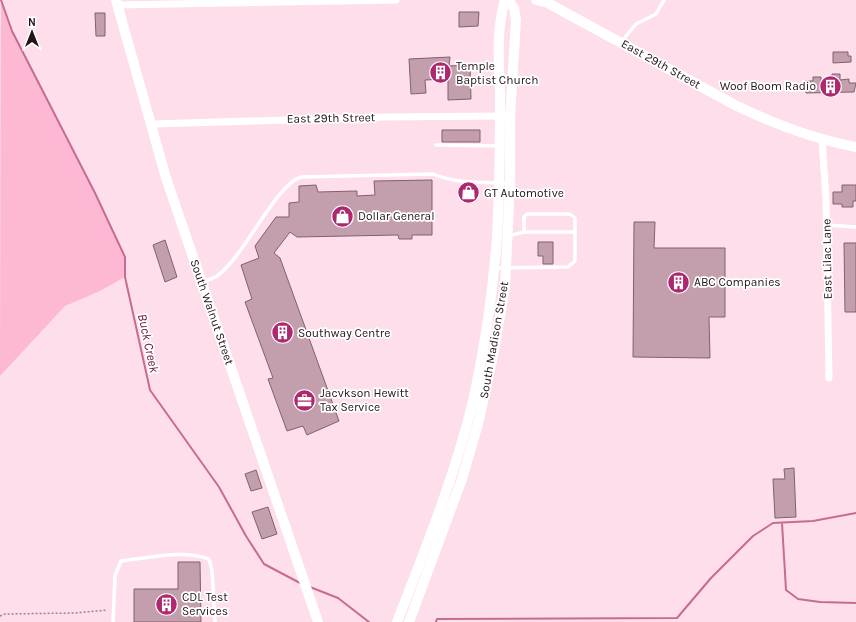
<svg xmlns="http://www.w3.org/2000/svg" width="856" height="622" font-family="Karla,sans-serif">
	<rect width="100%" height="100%" fill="#fddeea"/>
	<!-- green -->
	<path fill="#fdb8d3" d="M1,0L12,31L92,188L125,257V277L100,291L65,306L0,376Z"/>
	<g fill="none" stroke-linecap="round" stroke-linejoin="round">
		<!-- stream -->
		<path stroke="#c86b94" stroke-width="2" d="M1,0L12,31L95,193L125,257V277L150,390L219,487L246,536L264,564L300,583
			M782,523L786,590L798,599L820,602L856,603
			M310,587L338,598L369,622
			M436,622L437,619L677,618L711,578L753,536L773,523L813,521L856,513"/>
	</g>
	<!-- building -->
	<path fill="#c39fad" stroke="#81616d" d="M459,12H479L478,26L459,27Z
		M95,13H105V36H96Z
		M833,52H848V56H851V62L833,63Z
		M450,57L449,66L470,65L471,99L448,100V79L425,80L426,93L411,94L409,59Z
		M832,74H840V80L849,79V83H856L854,92L806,93L805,81H813V77H821V81H832Z
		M442,130H480V142H442Z
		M432,180V235H412V239H399L398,235L297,237L290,232L274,253L280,258L339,421L307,435L303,426L287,431L268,379L273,378L245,302L252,299L241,265L259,258L255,246L276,217H289V203L299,202V186L316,185L318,192L357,191V196L375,195L374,181Z
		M842,185H856V201H853V207H842V204H833V192H842Z
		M464,186H476L475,201L463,200Z
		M634,222H655L654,248H725V317H709L710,358L633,357Z
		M165,240L177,277L165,282L153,245Z
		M538,242H553V264H543V256H538Z
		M844,243H856V312H845Z
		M794,468L796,517L775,518L773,479H785L784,469Z
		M256,470L262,488L251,491L245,474Z
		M268,507L277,534L262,539L252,512Z
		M178,562H200L201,622H134V589H178Z"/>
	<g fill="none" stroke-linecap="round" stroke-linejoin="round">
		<!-- path -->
		<path stroke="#99838b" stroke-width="1.5" stroke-dasharray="2 2" stroke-linecap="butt" d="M0,616L5,614L75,613L107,610"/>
		<!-- service -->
		<path stroke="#fff" stroke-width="3.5" d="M622,41L636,24L656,14L664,0
			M436,145L499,146
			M827,225L856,227
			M524,232H575
			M495,268L568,267L575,261V218L570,214H527L524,217V232L508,236
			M203,282C208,280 214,278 217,276C245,256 275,185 301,177L433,174C456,184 484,182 509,183
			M113,622L115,576L121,561C148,558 182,549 209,559L212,570L215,622"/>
		<!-- minor -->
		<path stroke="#fff" stroke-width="7" d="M117,5L396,0
			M152,124L385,117L504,116
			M822,139L826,199L829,378"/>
		<!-- secondary -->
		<path stroke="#fff" stroke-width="10" d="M116,0L166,178L318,622
			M536,0L548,3L735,105C774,124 813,139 856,147
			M397,622C425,550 455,476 473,401C485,347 493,292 497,236C500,189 500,140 500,92C499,61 496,30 505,0
			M409,622L462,479L478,424L492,361L505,288L510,183V117L516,20L514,8L508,0"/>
	</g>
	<!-- icons -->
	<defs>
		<symbol id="building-disc" viewBox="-11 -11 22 22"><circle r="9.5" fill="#ad286e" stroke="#fff"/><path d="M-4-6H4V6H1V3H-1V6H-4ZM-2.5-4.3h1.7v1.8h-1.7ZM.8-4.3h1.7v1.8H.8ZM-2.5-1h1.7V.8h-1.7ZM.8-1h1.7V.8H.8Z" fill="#fff"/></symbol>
		<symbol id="shop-disc" viewBox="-11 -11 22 22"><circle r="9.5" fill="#ad286e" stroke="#fff"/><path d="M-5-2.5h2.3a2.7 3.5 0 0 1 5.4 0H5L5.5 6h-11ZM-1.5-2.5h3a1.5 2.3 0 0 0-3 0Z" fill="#fff"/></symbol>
		<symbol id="office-disc" viewBox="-11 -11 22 22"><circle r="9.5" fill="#ad286e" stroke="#fff"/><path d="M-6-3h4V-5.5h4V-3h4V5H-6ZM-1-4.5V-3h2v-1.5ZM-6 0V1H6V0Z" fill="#fff"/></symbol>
	</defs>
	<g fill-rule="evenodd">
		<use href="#building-disc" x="428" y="60" width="25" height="25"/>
		<use href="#building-disc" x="818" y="74" width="25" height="25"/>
		<use href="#shop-disc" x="456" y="180" width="25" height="25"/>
		<use href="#shop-disc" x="330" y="204" width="25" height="25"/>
		<use href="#building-disc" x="666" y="270" width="25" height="25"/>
		<use href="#building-disc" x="270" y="320" width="25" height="25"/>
		<use href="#office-disc" x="292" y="388" width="25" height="25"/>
		<use href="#building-disc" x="154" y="592" width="25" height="25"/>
	</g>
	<g text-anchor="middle" stroke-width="3.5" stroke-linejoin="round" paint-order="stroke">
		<!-- street labels -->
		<g font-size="12" fill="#22151a" stroke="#fff">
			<text transform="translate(661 64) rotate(29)" y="4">East 29th Street</text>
			<text transform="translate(331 118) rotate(-1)" y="4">East 29th Street</text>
			<text transform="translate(827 259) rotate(-91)" y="4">East Lilac Lane</text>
			<text transform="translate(212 312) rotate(71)" y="4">South Walnut Street</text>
			<text transform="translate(494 340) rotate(-80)" y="4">South Madison Street</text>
		</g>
		<!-- poi labels -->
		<g font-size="12" fill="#22151a" stroke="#fff" text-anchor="start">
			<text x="456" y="70">Temple<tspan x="456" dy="14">Baptist Church</tspan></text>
			<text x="816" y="90" text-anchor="end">Woof Boom Radio</text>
			<text x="484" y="197">GT Automotive</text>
			<text x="358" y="220">Dollar General</text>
			<text x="694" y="286">ABC Companies</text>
			<text x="298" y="337">Southway Centre</text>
			<text x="320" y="397">Jacvkson Hewitt<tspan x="320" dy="14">Tax Service</tspan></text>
			<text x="182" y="601">CDL Test<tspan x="182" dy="14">Services</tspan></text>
		</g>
		<!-- water labels -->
		<g font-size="13" font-style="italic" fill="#66103e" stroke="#fff">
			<text transform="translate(149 343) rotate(78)" y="5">Buck Creek</text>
		</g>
	</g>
	<!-- north arrow -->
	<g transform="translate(32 32)" stroke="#ffffff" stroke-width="3" paint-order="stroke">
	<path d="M0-3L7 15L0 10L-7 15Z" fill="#22151a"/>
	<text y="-6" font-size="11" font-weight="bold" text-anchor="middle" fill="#22151a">N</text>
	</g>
</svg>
